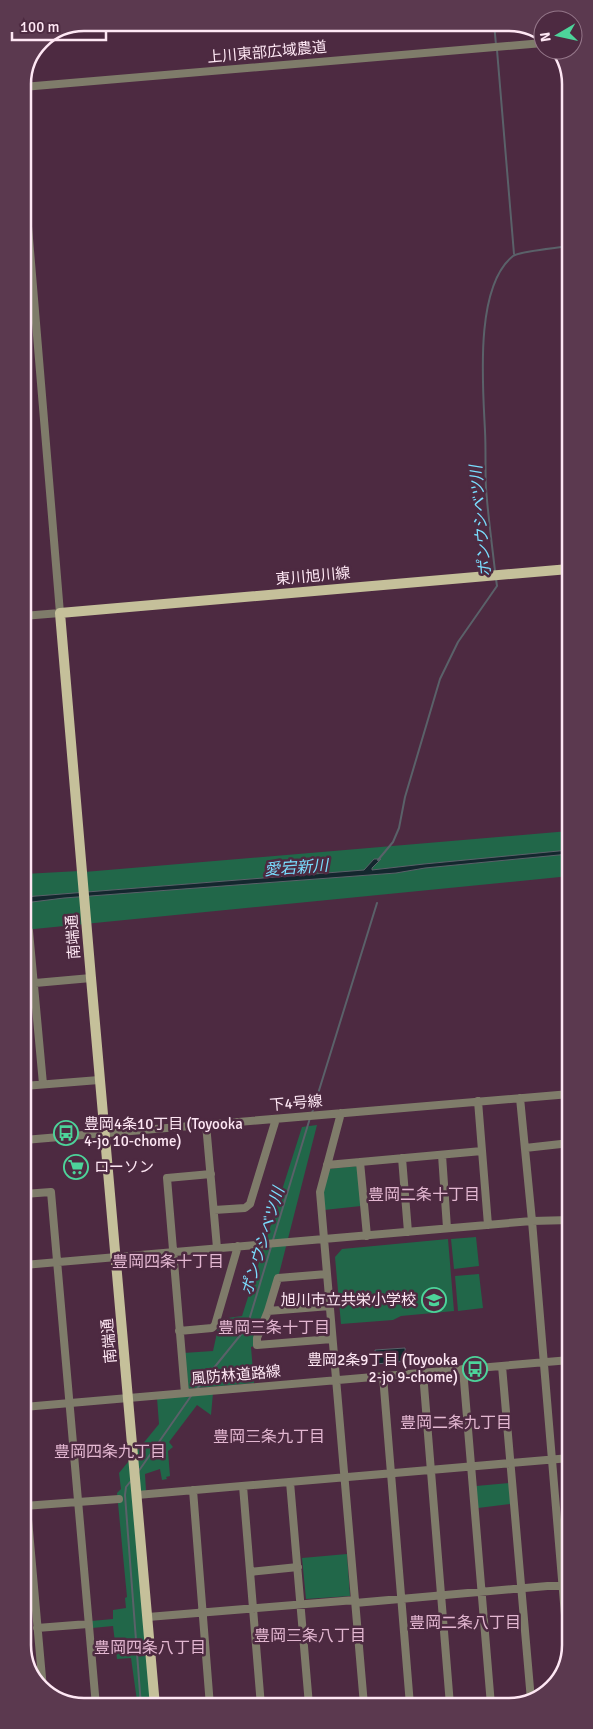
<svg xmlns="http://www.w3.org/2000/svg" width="593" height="1729" font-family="Signika,'Noto Sans JP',sans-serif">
	<rect width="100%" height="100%" fill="#4d2a41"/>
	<!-- green -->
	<path fill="#216749" d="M569,831L570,876L24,930V874L79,871L84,872Z
		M317,1125L278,1278L257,1345L251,1347L254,1383L186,1389L183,1353L213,1351L220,1319L242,1316L302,1127Z
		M357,1166L361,1206L324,1210L322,1193L328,1169Z
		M476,1237L479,1266L454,1269L451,1239Z
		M448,1239L454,1311L401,1316L393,1320L341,1324L335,1257L342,1249Z
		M479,1274L483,1308L458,1311L455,1276Z
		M213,1393L211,1415L197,1405L169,1442L173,1447L168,1451L170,1476L166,1477L167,1479L162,1480L160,1469L145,1474L146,1491L137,1495L155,1706H133L137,1701L131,1658L117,1659L113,1626L92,1628L91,1621L113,1619V1610L126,1608L125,1598L127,1597L117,1493L121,1489L119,1473L159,1424L157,1398Z
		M509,1483L511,1504L478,1508L476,1486Z
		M347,1554L350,1596L306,1599L302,1558Z"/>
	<!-- water -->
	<path fill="#14272e" stroke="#5a6169" d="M569,850V854L425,868L396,873L64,898L24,903V897L364,870L374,859H381L372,868V870L424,864Z
		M405,1348L406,1361L376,1364L375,1350Z"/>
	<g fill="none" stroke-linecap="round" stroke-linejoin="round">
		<!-- stream -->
		<path stroke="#5a6169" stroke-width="2" d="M494,23L496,45
			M497,50L514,254
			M495,571C492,544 488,516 486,488C485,469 486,450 485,431C483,387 474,287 513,256C520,251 558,248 569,246
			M378,860L393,842L399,828L405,797L440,679L458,642L497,586L496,579
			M312,1113L377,903
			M273,1240L310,1118
			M196,1390L247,1327L271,1247
			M138,1472L191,1396
			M130,1482L126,1487L125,1495L141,1706"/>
		<!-- minor -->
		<path stroke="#7f7c6a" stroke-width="8" d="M23,87L543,43
			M23,166L60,613L23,616
			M24,931H29L43,1084
			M24,984L91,978
			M24,1086L99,1080
			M520,1098L532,1221L568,1651
			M478,1101L488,1225
			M341,1113L320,1192L364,1705
			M206,1124L217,1248
			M24,1140L570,1094
			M525,1148L570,1143
			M442,1155L447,1228
			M402,1158L408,1232
			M360,1162L367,1236
			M327,1165L482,1151
			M24,1194L51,1192L96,1706
			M214,1210L245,1208L250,1204L276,1119
			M24,1265L532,1221L570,1220
			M327,1274L278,1278L268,1311L257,1338V1345L332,1339
			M268,1311L330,1306
			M179,1331L212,1328L215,1325L238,1246
			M502,1366L531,1700
			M463,1369L491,1705
			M423,1373L450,1705
			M383,1376L410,1705
			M185,1393L167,1178L211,1174
			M24,1407L570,1360
			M24,1474L43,1689
			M290,1482L309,1705
			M243,1486L261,1706
			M193,1490L210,1706
			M137,1495L570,1458
			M24,1506L119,1499
			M250,1572L298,1567
			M355,1603L570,1584
			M148,1617L355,1600
			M37,1628L88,1624
			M121,1706H133"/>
		<!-- major -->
		<path stroke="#c5c09a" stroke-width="10" d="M155,1706L91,978L60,613L569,569"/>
	</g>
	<!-- icons -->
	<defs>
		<symbol id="bus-ring" viewBox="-11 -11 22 22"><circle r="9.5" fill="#4d2a41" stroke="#4dd39a" stroke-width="1.5"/><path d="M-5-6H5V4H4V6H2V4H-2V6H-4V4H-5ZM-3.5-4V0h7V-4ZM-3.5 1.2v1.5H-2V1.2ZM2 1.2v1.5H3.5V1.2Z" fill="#4dd39a"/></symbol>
		<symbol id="supermarket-ring" viewBox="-11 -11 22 22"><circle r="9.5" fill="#4d2a41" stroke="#4dd39a" stroke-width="1.5"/><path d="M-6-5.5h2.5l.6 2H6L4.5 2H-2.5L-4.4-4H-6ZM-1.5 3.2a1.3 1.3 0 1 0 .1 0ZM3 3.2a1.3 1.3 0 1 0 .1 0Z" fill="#4dd39a"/></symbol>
		<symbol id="school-ring" viewBox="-11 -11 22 22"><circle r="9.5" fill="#4d2a41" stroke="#4dd39a" stroke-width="1.5"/><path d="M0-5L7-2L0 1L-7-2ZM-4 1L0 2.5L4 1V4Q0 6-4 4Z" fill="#4dd39a"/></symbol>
	</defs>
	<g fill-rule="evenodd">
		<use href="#bus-ring" x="52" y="1119" width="28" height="28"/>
		<use href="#supermarket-ring" x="62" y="1153" width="28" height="28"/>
		<use href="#school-ring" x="420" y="1286" width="28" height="28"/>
		<use href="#bus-ring" x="461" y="1355" width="28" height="28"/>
	</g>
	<g text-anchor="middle" stroke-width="5" stroke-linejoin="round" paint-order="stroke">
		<!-- street labels -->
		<g font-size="15" fill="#fee7f4" stroke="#4d2a41">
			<text transform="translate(267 52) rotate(-5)" y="5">上川東部広域農道</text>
			<text transform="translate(313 576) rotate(-5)" y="5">東川旭川線</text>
			<text transform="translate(73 937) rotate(-94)" y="5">南端通</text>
			<text transform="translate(296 1103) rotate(-5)" y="5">下4号線</text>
			<text transform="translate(109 1341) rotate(-95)" y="5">南端通</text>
			<text transform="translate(236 1375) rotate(-5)" y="5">風防林道路線</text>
		</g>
		<!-- poi labels -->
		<g font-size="15" fill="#fee7f4" stroke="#4d2a41" text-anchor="start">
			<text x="84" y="1129">豊岡4条10丁目 (Toyooka<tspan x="84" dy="17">4-jo 10-chome)</tspan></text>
			<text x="94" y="1172">ローソン</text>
			<text x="416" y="1305" text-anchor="end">旭川市立共栄小学校</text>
			<text x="458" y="1365" text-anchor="end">豊岡2条9丁目 (Toyooka<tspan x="458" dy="17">2-jo 9-chome)</tspan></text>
		</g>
		<!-- water labels -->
		<g font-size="16" font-style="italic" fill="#7addfe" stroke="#4d2a41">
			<text transform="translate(480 521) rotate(-95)" y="6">ポンウシベツ川</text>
			<text transform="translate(296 867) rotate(-4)" y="6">愛宕新川</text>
			<text transform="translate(262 1241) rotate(-73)" y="6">ポンウシベツ川</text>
		</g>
		<!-- neighbourhood labels -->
		<g font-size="16" fill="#e3b7d1" stroke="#4d2a41">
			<text x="424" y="1200">豊岡二条十丁目</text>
			<text x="168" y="1267">豊岡四条十丁目</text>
			<text x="274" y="1333">豊岡三条十丁目</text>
			<text x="456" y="1428">豊岡二条九丁目</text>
			<text x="269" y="1442">豊岡三条九丁目</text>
			<text x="110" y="1457">豊岡四条九丁目</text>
			<text x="465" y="1628">豊岡二条八丁目</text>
			<text x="310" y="1641">豊岡三条八丁目</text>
			<text x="150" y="1653">豊岡四条八丁目</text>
		</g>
	</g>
	<!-- crop -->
	<path d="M0 0H593V1729H0ZM84 31H509A53 53 0 0 1 562 84V1645A53 53 0 0 1 509 1698H84A53 53 0 0 1 31 1645V84A53 53 0 0 1 84 31Z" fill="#5b394f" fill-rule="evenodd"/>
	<path fill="none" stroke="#fee7f4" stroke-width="2.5" d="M84 31H509A53 53 0 0 1 562 84V1645A53 53 0 0 1 509 1698H84A53 53 0 0 1 31 1645V84A53 53 0 0 1 84 31Z"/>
	<!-- north arrow -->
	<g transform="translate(558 35) rotate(261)"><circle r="24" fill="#4d2a41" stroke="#947689"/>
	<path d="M0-4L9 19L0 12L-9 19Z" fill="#4dd39a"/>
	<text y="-8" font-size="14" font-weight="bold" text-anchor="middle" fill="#fee7f4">N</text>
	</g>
	<!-- scale -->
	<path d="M12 32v8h94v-8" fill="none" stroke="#fee7f4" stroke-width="2.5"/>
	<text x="20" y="32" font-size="15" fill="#fee7f4" stroke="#4d2a41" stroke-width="4" paint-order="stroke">100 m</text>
</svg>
